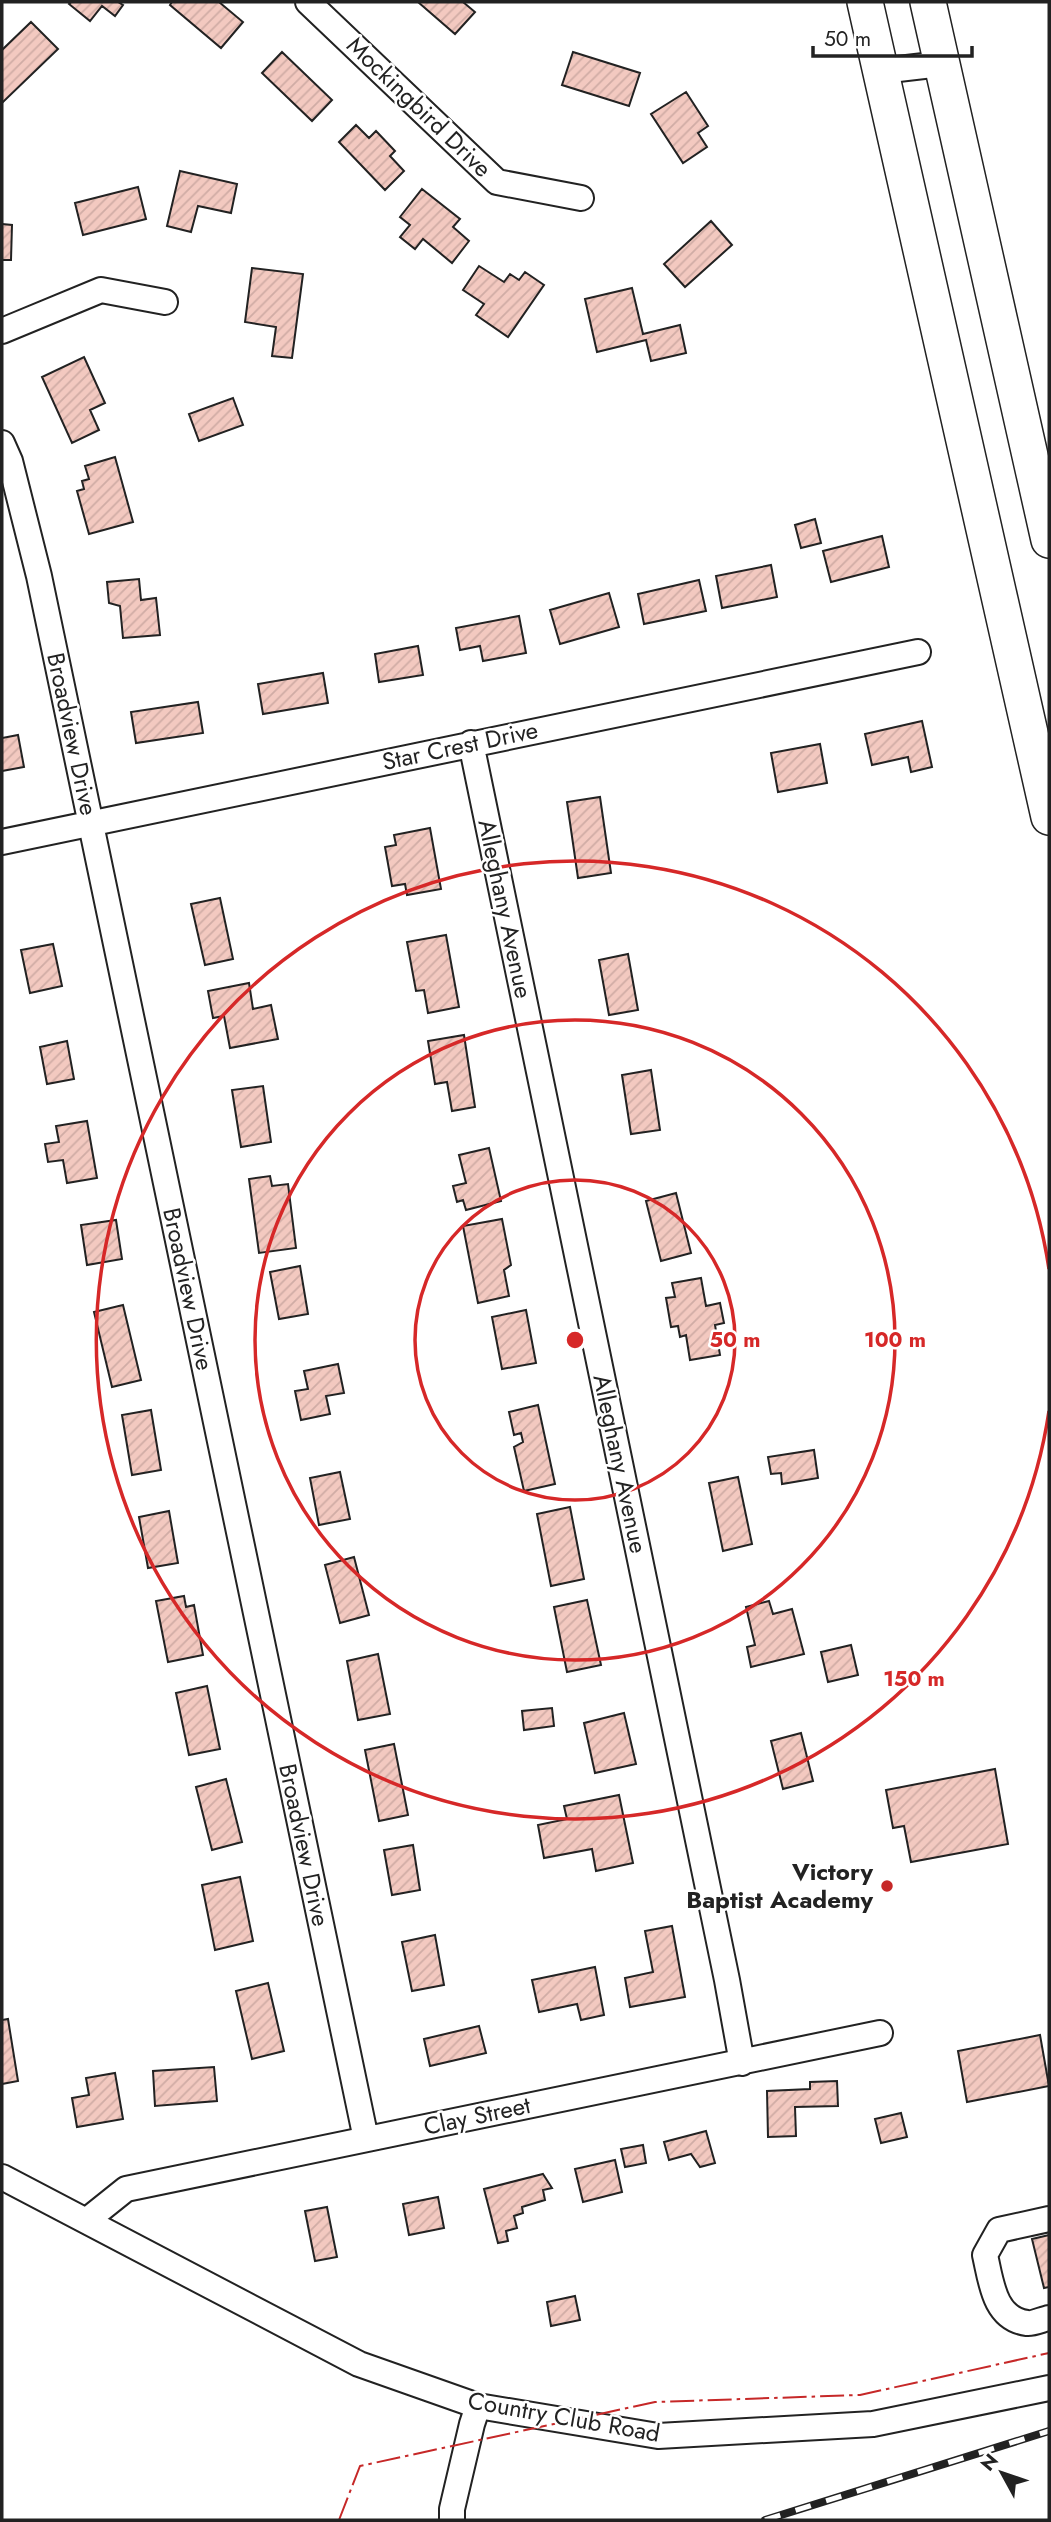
<svg xmlns="http://www.w3.org/2000/svg" width="1051" height="2522" font-family="Jost,sans-serif">
	<defs>
		<pattern id="building-hatch" width="6" height="6" patternUnits="userSpaceOnUse" patternTransform="scale(1.75)"><rect width="6" height="6" fill="#f3c9c0"/><path d="M-1 1l2-2M0 6l6-6M5 7l2-2" fill="none" stroke="#d0aca5"/></pattern>
	</defs>
	<rect width="100%" height="100%" fill="#fff"/>
	<!-- building -->
	<path fill="url(#building-hatch)" stroke="#222" stroke-width="2" d="M71,2H118L123,5L115,16L102,6L90,21L69,4Z
		M172,2H219L243,22L221,48L170,5Z
		M418,2H463L475,12L455,34Z
		M31,22L58,49L2,103V50Z
		M282,52L332,100L312,121L262,73Z
		M573,52L640,73L629,106L562,85Z
		M686,92L708,126L698,133L707,147L683,163L651,114Z
		M356,125L369,138L376,131L395,151L390,156L404,171L385,190L339,142Z
		M180,171L237,184L231,213L198,206L191,232L167,226Z
		M138,187L146,219L83,235L75,203Z
		M422,189L460,219L453,227L469,241L452,263L423,239L415,249L400,237L410,225L400,217Z
		M711,221L732,245L685,287L664,264Z
		M2,224L12,225L11,260H2Z
		M479,266L504,282L510,274L519,280L525,272L544,285L508,337L476,315L484,304L463,290Z
		M252,268L303,274L292,358L272,356L276,327L245,322Z
		M632,288L643,334L680,325L686,353L651,361L646,340L597,352L585,299Z
		M84,357L105,403L90,410L99,430L72,443L42,377Z
		M233,398L243,425L199,441L189,414Z
		M115,457L133,522L89,534L77,491L84,489L82,481L89,479L85,466Z
		M815,519L821,543L801,548L795,525Z
		M882,536L889,567L831,582L823,551Z
		M771,565L777,597L722,608L716,576Z
		M139,579L141,600L156,598L160,635L123,638L120,606L109,603L107,582Z
		M699,580L706,611L644,624L638,594Z
		M609,593L619,627L560,644L550,610Z
		M519,616L526,653L483,661L480,646L460,650L456,628Z
		M418,646L423,675L379,682L375,654Z
		M323,673L328,703L263,714L258,684Z
		M198,702L203,733L136,743L131,712Z
		M922,721L932,767L911,772L908,757L872,765L865,734Z
		M18,735L24,767L2,771V738Z
		M820,744L827,783L778,792L771,753Z
		M600,797L611,873L578,878L567,802Z
		M430,828L441,889L407,895L405,884L392,886L385,847L396,845L394,835Z
		M220,898L233,959L205,965L191,904Z
		M446,935L459,1007L428,1013L424,990L416,991L407,942Z
		M53,944L62,986L30,993L21,950Z
		M628,954L638,1010L609,1015L599,960Z
		M249,983L253,1009L271,1005L278,1039L230,1048L224,1016L213,1018L208,991Z
		M464,1035L475,1107L452,1111L447,1082L435,1084L428,1041Z
		M67,1041L74,1079L47,1084L40,1047Z
		M651,1070L660,1130L631,1134L622,1075Z
		M263,1086L271,1142L241,1147L232,1090Z
		M87,1121L97,1178L67,1183L63,1160L48,1162L45,1144L59,1142L56,1126Z
		M489,1148L501,1201L466,1210L463,1200L457,1202L453,1186L466,1183L459,1155Z
		M270,1176L272,1186L288,1184L296,1248L259,1253L249,1179Z
		M676,1193L691,1253L661,1261L646,1201Z
		M502,1219L511,1265L504,1270L509,1296L478,1303L463,1226Z
		M116,1220L122,1259L87,1265L81,1225Z
		M300,1266L308,1314L279,1319L270,1272Z
		M701,1278L706,1306L720,1303L724,1323L715,1325L720,1355L690,1360L686,1335L680,1337L678,1326L671,1327L666,1298L675,1297L672,1283Z
		M123,1305L141,1380L112,1387L94,1312Z
		M526,1310L536,1363L502,1369L492,1317Z
		M338,1364L344,1393L326,1396L330,1414L301,1420L295,1391L308,1389L304,1371Z
		M538,1405L555,1484L524,1491L514,1447L523,1442L521,1433L514,1435L509,1412Z
		M151,1410L161,1470L132,1475L122,1415Z
		M814,1450L818,1478L782,1484L781,1473L771,1474L768,1457Z
		M340,1472L350,1519L319,1525L310,1478Z
		M738,1477L752,1544L723,1551L709,1483Z
		M570,1507L584,1579L551,1586L537,1514Z
		M169,1511L178,1563L148,1568L139,1517Z
		M354,1557L369,1615L340,1623L325,1565Z
		M184,1596L186,1607L194,1605L203,1655L168,1662L156,1601Z
		M587,1600L601,1665L567,1672L554,1607Z
		M769,1601L773,1614L792,1609L804,1654L751,1667L747,1647L755,1645L746,1607Z
		M851,1645L858,1675L828,1682L821,1652Z
		M378,1654L390,1714L358,1720L347,1661Z
		M207,1686L220,1749L189,1755L176,1693Z
		M552,1708L554,1726L524,1730L522,1711Z
		M624,1713L636,1764L595,1773L584,1723Z
		M801,1733L813,1781L783,1789L771,1741Z
		M394,1744L408,1815L379,1821L365,1750Z
		M995,1769L1008,1844L911,1862L904,1826L893,1828L886,1790Z
		M226,1779L242,1842L212,1850L196,1787Z
		M619,1795L633,1863L596,1871L592,1849L544,1858L538,1825L567,1819L564,1806Z
		M413,1845L420,1890L392,1895L384,1850Z
		M240,1877L253,1941L215,1950L202,1885Z
		M672,1926L685,1997L630,2007L625,1978L653,1972L645,1931Z
		M435,1935L444,1985L412,1991L402,1942Z
		M595,1967L604,2015L581,2020L577,2004L539,2012L532,1980Z
		M268,1983L284,2051L252,2059L236,1991Z
		M8,2019L18,2081L2,2084V2020Z
		M479,2026L486,2053L430,2066L424,2039Z
		M1040,2035L1049,2086L967,2102L958,2051Z
		M214,2067L217,2101L155,2106L153,2071Z
		M115,2073L123,2119L77,2127L72,2098L89,2095L86,2078Z
		M837,2081L838,2106L795,2107L796,2136L768,2137L767,2091L810,2089V2082Z
		M901,2113L907,2137L881,2143L875,2119Z
		M706,2131L715,2163L700,2167L691,2154L669,2160L664,2142Z
		M643,2145L646,2163L625,2167L621,2149Z
		M615,2160L622,2192L583,2202L575,2169Z
		M543,2174L552,2188L543,2190L545,2200L522,2207L523,2213L514,2216L517,2228L506,2231L508,2241L498,2243L484,2189Z
		M438,2197L444,2228L409,2235L403,2204Z
		M327,2207L337,2257L315,2261L305,2211Z
		M1049,2235V2287L1044,2288L1032,2239Z
		M575,2296L580,2320L551,2326L547,2302Z"/>
	<g fill="none" stroke-linecap="round" stroke-linejoin="round">
		<defs>
			<path id="minor" d="M308,2L497,182L581,198
				M881,71L941,64
				M2,331L101,290L165,302
				M2,443L10,461L39,576L366,2139
				M471,743L727,1980L742,2063
				M2,842L918,652
				M2,2177L359,2364L478,2406L658,2436L873,2424L1049,2388
				M1049,2219L999,2230L985,2255C991,2281 994,2319 1027,2323C1033,2324 1043,2319 1049,2318
				M86,2221L126,2189L880,2033
				M452,2520V2509L472,2424L478,2406"/>
			<path id="highway" d="M865,2L1049,817
				M928,2L1049,540"/>
		</defs>
		<!-- minor casing -->
		<use href="#minor" stroke="#222" stroke-width="28"/>
		<!-- highway casing -->
		<use href="#highway" stroke="#222" stroke-width="38"/>
		<!-- minor -->
		<use href="#minor" stroke="#fff" stroke-width="24"/>
		<!-- highway -->
		<use href="#highway" stroke="#fff" stroke-width="35"/>
		<defs>
			<path id="rail" d="M765,2520L1049,2431"/>
		</defs>
		<!-- rail casing -->
		<use href="#rail" stroke="#222" stroke-width="8"/>
		<!-- rail -->
		<use href="#rail" stroke="#fff" stroke-width="5" stroke-dasharray="16" stroke-linecap="butt"/>
		<!-- power -->
		<path stroke="#c62828" stroke-width="2" stroke-dasharray="24 5 3.5 5" stroke-linecap="butt" d="M339,2520L360,2466L655,2402L860,2395L1049,2353"/>
	</g>
	<!-- distance rings -->
	<g fill="none" stroke="#d62828" stroke-width="3.5">
		<circle cx="575" cy="1340" r="160"/>
		<circle cx="575" cy="1340" r="320"/>
		<path d="M1049 1411A479 479 0 1 1 1049 1269"/>
	</g>
	<!-- markers -->
	<circle fill="#c62828" stroke="#fff" stroke-width="2.5" cx="887" cy="1886" r="7"/>
	<g text-anchor="middle" stroke-width="5" stroke-linejoin="round" paint-order="stroke">
		<!-- street labels -->
		<g font-size="24" fill="#222" stroke="#fff">
			<text transform="translate(419 107) rotate(44)" y="8">Mockingbird Drive</text>
			<text transform="translate(72 734) rotate(78)" y="8">Broadview Drive</text>
			<text transform="translate(460 746) rotate(-12)" y="8">Star Crest Drive</text>
			<text transform="translate(505 909) rotate(78)" y="8">Alleghany Avenue</text>
			<text transform="translate(188 1289) rotate(78)" y="8">Broadview Drive</text>
			<text transform="translate(620 1464) rotate(78)" y="8">Alleghany Avenue</text>
			<text transform="translate(304 1845) rotate(78)" y="8">Broadview Drive</text>
			<text transform="translate(477 2116) rotate(-12)" y="8">Clay Street</text>
			<text transform="translate(564 2417) rotate(10)" y="8">Country Club Road</text>
		</g>
		<!-- poi labels -->
		<g font-size="24" font-weight="bold" fill="#222" stroke="#fff" text-anchor="end">
			<text x="873" y="1880">Victory<tspan x="873" dy="28">Baptist Academy</tspan></text>
		</g>
	</g>
	<circle cx="575" cy="1340" r="10" fill="#d62828" stroke="#fff" stroke-width="3.5"/>
	<g font-size="21" text-anchor="middle" font-weight="bold" fill="#d62828" stroke="#fff" stroke-width="5" stroke-linejoin="round" paint-order="stroke">
		<text x="735" y="1347">50 m</text>
		<text x="895" y="1347">100 m</text>
		<text x="914" y="1686">150 m</text>
	</g>
	<!-- border -->
	<rect width="1051" height="2522" fill="none" stroke="#222222" stroke-width="7"/>
	<!-- north arrow -->
	<g transform="translate(1002 2473) rotate(310)" stroke="#ffffff" stroke-width="5" paint-order="stroke">
	<path d="M0-5L12 26L0 18L-12 26Z" fill="#222222"/>
	<text y="-10" font-size="19" font-weight="bold" text-anchor="middle" fill="#222222">N</text>
	</g>
	<!-- scale -->
	<path d="M813 46v10h159v-10" fill="none" stroke="#222222" stroke-width="3.5"/>
	<text x="824" y="46" font-size="21" fill="#222222" stroke="#ffffff" stroke-width="5" paint-order="stroke">50 m</text>
</svg>
